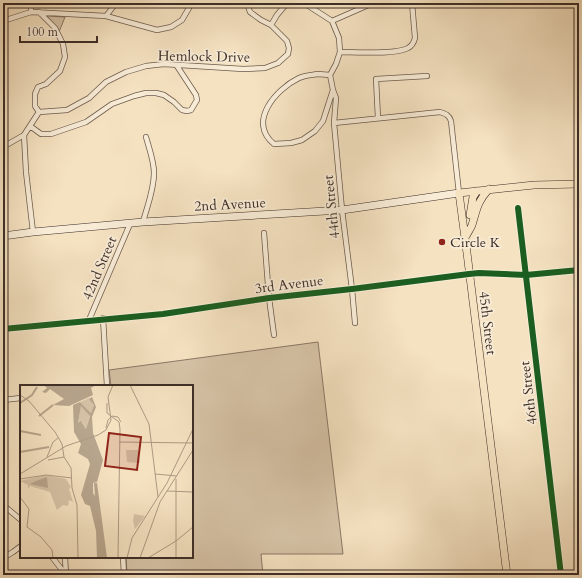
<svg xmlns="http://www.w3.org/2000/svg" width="582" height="578" font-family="Cardo,serif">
	<rect width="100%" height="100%" fill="#f5e2c1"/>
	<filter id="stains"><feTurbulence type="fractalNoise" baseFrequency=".005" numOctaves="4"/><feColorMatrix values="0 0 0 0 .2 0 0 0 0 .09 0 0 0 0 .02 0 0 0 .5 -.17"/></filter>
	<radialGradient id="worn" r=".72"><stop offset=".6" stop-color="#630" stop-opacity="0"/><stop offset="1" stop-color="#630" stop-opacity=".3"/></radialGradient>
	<!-- green -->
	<path fill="#d6c3a7" stroke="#8a7867" d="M47,16L65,17L59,32Z
		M318,342L343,554H261L263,575H127L126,557H192V386H111L109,370Z"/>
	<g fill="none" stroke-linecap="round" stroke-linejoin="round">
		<defs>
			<path id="street" d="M116,3L106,16L157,30L171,27L182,20L189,8V3
				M304,3L332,21L339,38L340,52L336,64L330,75
				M31,12V3
				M39,12L55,28L63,44L65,57L60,71L46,84L38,87L35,94V106L39,112
				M3,21L31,12L106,16
				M332,21L373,3
				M271,25L277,15L287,3
				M340,52C355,52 396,55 408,48C412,46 414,42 415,38L412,3
				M318,74L330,75L333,90L323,121L315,131L302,140L291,143L274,144C247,122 276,89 299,78C305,75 312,75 318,74Z
				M333,90L336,98L334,123L342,210L352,289L355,323
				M39,112L67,110L89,98L106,82L126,72L146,66L164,64L243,69L265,68L278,63L288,54L289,48L287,41L271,25L261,20L250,12L247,3
				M378,118L376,79L427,76
				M334,123L440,112C446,114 449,115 451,121L459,193
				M30,126L41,134H51L86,122L112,104L134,96L146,93H156L164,95L174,102L182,110L187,111L191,110L197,100L196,95L177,66
				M24,135L26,172L33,232
				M3,147L24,135L39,112
				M518,208L561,575
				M143,222C147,207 154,190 154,173C154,161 149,148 146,137
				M264,233L269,298L274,335
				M103,318L107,386
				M89,320L130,224
				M3,329L163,314L269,298L352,289L469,274L479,273L526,275L579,270
				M3,400L21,398
				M3,505L21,520
				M52,557L66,575
				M65,557L66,575
				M123,557L124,575
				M3,558L13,552L21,546"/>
			<path id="secondary" d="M3,236L33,232L143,222L342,210L459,193"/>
			<path id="primary" d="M470,215L473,197L477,191
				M466,236C468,232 471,228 472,225C477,209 477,202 489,189
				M507,575L467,253L459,193L534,185L579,184"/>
		</defs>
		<!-- street casing -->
		<use href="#street" stroke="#6c5b4e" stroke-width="6"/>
		<!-- secondary casing -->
		<use href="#secondary" stroke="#3e2e27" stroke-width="8"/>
		<!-- primary casing -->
		<use href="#primary" stroke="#3e2e27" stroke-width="8"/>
		<!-- street -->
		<use href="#street" stroke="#f8ecd7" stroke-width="4.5"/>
		<!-- secondary -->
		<use href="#secondary" stroke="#f8ecd7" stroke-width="7"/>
		<!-- primary -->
		<use href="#primary" stroke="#f5e2c1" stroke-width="7"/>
		<defs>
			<path id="cycleway" d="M518,208L561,575
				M3,329L163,314L269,298L352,289L469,274L479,273L526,275L579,270"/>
		</defs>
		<!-- cycleway casing -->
		<use href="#cycleway" stroke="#f8ecd7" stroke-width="8"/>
		<!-- cycleway -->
		<use href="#cycleway" stroke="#1b5e20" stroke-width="6"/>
	</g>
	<!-- markers -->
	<circle fill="#8f2418" stroke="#f8ecd7" stroke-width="1.5" cx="442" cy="242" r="4"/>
	<g text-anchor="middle" stroke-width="3.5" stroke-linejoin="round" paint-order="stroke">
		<!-- street labels -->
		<g font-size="14" fill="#3e2e27" stroke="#f8ecd7">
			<text transform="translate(204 56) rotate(1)" y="5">Hemlock Drive</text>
			<text transform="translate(230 204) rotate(-3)" y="5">2nd Avenue</text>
			<text transform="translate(331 207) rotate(-96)" y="5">44th Street</text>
			<text transform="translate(99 268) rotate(-67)" y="5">42nd Street</text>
			<text transform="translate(289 284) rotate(-7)" y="5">3rd Avenue</text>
			<text transform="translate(488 323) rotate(83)" y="5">45th Street</text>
			<text transform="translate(528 393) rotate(-97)" y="5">46th Street</text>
		</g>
		<!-- poi labels -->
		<g font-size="14" fill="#3e2e27" stroke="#f8ecd7" text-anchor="start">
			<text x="450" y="247">Circle K</text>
		</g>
	</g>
	<!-- overview -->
	<g transform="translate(20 385)">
		<rect width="173" height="173" fill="#f5e2c1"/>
		<path d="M69,13L74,20L71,28L60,17ZM61,21L70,30L66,44L62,37L58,38ZM106,65H118L120,78L107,77ZM25,90L46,94L51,102L49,104L53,117L49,115L48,121L43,120L37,125L30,107L10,101L8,104V100L0,96ZM114,129L125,131L115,144L113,136Z" fill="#d6c3a7"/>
		<path d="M24,0H76L71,3L73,10L49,21L33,20L44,14L30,4L26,8L22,7L27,3ZM72,12L76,22L72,32L73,48L83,75L77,97L73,98V108L75,111L74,98H77L87,173H77L76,146L70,121L65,119L61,110L70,79L68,74L58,68L61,59L54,47L53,20L60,17L71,28L74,20L69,14ZM61,21L70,31L66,44L61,36L58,38ZM27,92L28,103L10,99L16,96Z" fill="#b7a58d" fill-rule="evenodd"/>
		<path fill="none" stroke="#b7a58d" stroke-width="2" d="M0,18L12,10L17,2M19,31L33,20M0,46L21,50M0,67L29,62"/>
		<path fill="none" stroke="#ac9a83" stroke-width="1" d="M110,0L129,39L138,112M0,10L9,16L35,47L42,59L44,72L51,83L52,103L57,120L58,173M87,18V28L99,37L100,44M86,43L88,35L92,31L98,32L101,37M99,57L173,58M27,72L33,57L38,53M28,75L44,72M0,89L46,61L78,50L86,45L91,35L88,12L93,0M135,89L157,91M0,94L26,90L52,93M156,94V173M147,106L173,107M0,112L9,124L7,142L21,152L32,165L33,173M98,173L100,44M107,173L112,153L147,98L173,44M120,173L140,117L173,65M128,173L156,156L173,142"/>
		<path fill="#8f2418" fill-opacity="0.15" stroke="#8f2418" stroke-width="2" d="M89,48L121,52L117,85L85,81Z"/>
		<rect width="173" height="173" fill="none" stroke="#3e2e27" stroke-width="2"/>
	</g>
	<!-- margin -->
	<rect width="582" height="578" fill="none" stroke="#f5e2c1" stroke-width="16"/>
	<rect x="4" y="4" width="574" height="570" fill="none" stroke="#3e2e27" stroke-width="2"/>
	<rect x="8" y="8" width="566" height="562" fill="none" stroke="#3e2e27"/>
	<!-- scale -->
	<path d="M20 36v6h77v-6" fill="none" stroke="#3e2e27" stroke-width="2"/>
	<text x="26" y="36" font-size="12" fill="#3e2e27" stroke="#f8ecd7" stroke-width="3" paint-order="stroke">100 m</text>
	<rect width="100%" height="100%" filter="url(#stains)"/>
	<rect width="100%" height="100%" fill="url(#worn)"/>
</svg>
